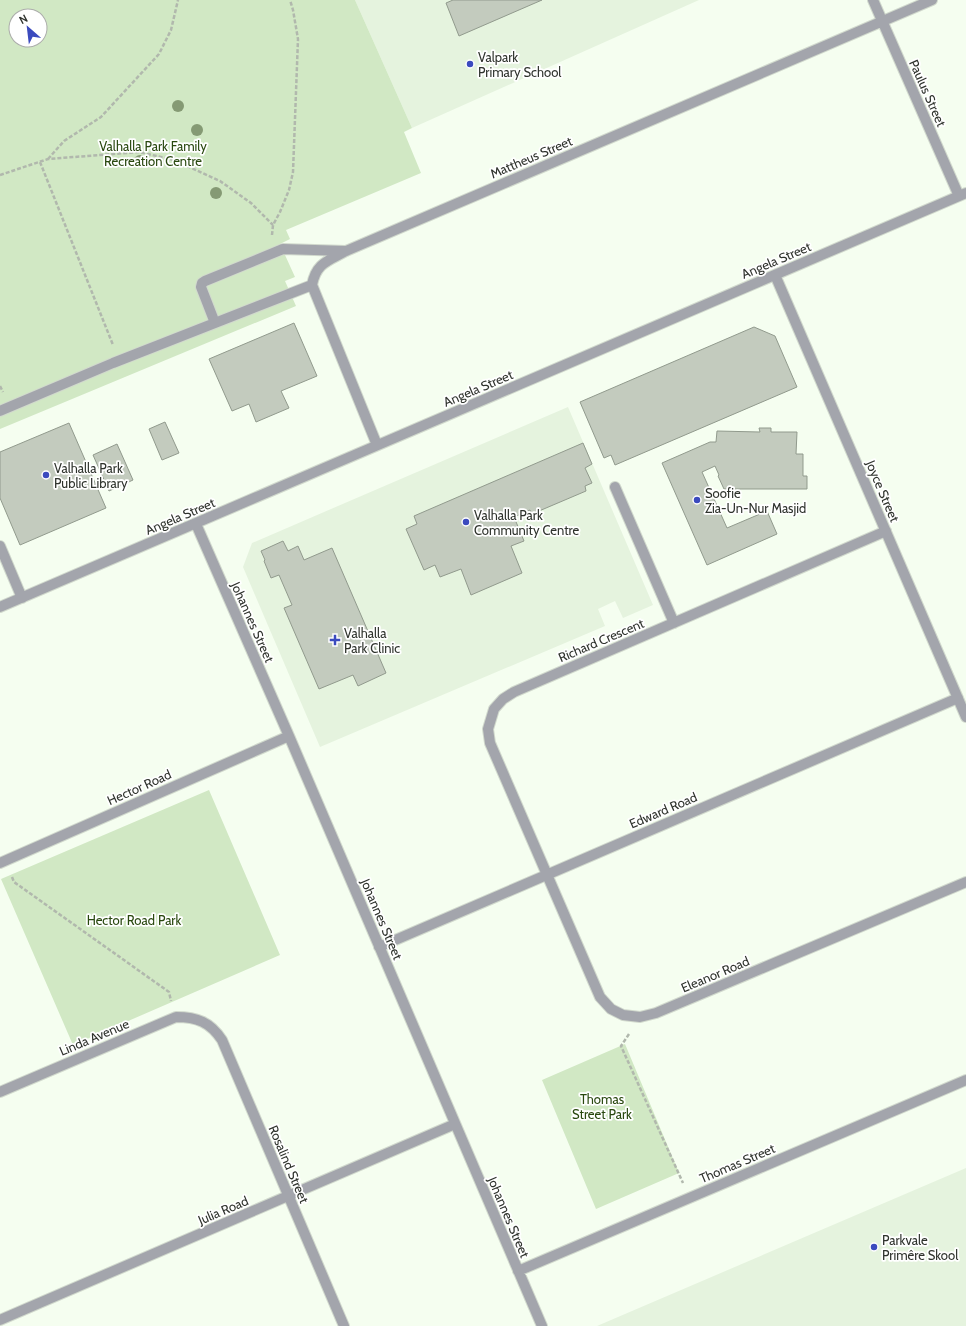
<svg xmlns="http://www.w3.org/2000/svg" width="966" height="1326" font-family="Cabin,sans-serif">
	<rect width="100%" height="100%" fill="#f5fef0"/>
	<!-- built -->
	<path fill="#e5f3de" d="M355,0H699L412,128Z
		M568,407L653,605L623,618L615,601L598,609L605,626L320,747L243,567L252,543Z
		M966,1168V1326H597Z"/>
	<!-- green -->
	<path fill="#d1e8c4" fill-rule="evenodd" d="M0,0H355L412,128L404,132L421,173L286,230L290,239L280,244L295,277L285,281L296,306L0,429ZM16,16H40V40H16Z
		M209,790L280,955L73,1045L1,879Z
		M625,1044L679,1173L596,1209L542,1080Z"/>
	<!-- building -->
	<path fill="#c3cbbe" stroke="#919a8d" d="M453,0H542L459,36L446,3Z
		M294,323L317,376L281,391L289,408L256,422L249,404L232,411L209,359Z
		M754,327L775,336L797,387L615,465L611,455L604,458L580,402Z
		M165,422L179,453L162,460L149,429Z
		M69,423L106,508L20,545L0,498V452Z
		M759,428H771V432H797L796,454H803V476H807V489H724L718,476L719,475L715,466L702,472L727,528L767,511L777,534L707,565L662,463L710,442H716L717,431L760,432Z
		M583,443L592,464L585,468L592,483L585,486L586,491L539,511L541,516L534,519L530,510L514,517L524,541L511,546L522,573L471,595L461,569L440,577L435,565L424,570L406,529L417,524L414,516Z
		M117,444L133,480L109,491L93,455Z
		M283,541L288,551L298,546L304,560L332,548L386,673L358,686L353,675L319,689L284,608L292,605L279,575L271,578L264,561L265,560L261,551Z"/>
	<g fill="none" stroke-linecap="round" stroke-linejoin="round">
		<defs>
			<path id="minor" d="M873,0L959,196
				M775,275L966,717
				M215,323L201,287L202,283L205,281L283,249L346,251
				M0,411L113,363L312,285
				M377,445L312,285C316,263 328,261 346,251L932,0
				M615,487L674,623
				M196,524L289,736L542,1326
				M886,531L514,692L503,699L494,709L488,729L490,743L600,997L611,1009L623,1015L640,1017L656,1013L966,882
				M0,546L22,598
				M0,607L966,193
				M0,863L289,736
				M379,947L958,698
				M0,1092L176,1017C197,1017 210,1022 222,1040L344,1326
				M518,1271L966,1080
				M0,1320L455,1124"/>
		</defs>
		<!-- minor casing -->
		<use href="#minor" stroke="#d1d9cd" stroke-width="12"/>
		<!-- path -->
		<path stroke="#b1b8ad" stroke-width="2.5" stroke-dasharray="4 2" stroke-linecap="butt" d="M48,159L64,141L101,117L159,54L171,30L178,0
			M40,162L113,345
			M0,175L48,159L139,152L174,160L220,181L251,203L273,225
			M272,235L273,225L280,212L289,190L293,172L298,39L293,10L290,0
			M0,386L3,392
			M12,877L14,882L169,992L171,1001
			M629,1034L621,1046L683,1183"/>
		<!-- minor -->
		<use href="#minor" stroke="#a3a5ac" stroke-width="10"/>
	</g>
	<!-- trees -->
	<g fill="#859a74">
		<circle cx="178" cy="106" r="6"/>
		<circle cx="197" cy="130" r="6"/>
		<circle cx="140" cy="161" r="6"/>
		<circle cx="216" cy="193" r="6"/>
	</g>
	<!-- markers -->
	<g fill="#3b4abe" stroke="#fff" stroke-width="1.5">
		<circle cx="470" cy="64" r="4"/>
		<circle cx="46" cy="475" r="4"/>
		<circle cx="697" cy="500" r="4"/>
		<circle cx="466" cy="522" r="4"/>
		<path d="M333 634h4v4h4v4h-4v4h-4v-4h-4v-4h4z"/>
		<circle cx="874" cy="1247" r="4"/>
	</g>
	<g text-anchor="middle" stroke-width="3.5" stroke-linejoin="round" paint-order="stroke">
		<!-- poi labels -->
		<g font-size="13" fill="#2f332d" stroke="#fff" text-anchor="start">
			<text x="478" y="62">Valpark<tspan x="478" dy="15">Primary School</tspan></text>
			<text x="54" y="473">Valhalla Park<tspan x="54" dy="15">Public Library</tspan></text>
			<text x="705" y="498">Soofie<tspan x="705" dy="15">Zia-Un-Nur Masjid</tspan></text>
			<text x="474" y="520">Valhalla Park<tspan x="474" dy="15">Community Centre</tspan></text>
			<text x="344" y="638">Valhalla<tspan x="344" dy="15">Park Clinic</tspan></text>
			<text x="882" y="1245">Parkvale<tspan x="882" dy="15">Primêre Skool</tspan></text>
		</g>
		<!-- street labels -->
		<g font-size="13" fill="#2f332d" stroke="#fff">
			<text transform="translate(928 93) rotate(66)" y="5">Paulus Street</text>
			<text transform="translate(531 157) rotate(-23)" y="5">Mattheus Street</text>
			<text transform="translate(776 260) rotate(-23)" y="5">Angela Street</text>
			<text transform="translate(478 388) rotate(-23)" y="5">Angela Street</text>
			<text transform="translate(883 491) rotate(67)" y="5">Joyce Street</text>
			<text transform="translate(180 516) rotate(-23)" y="5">Angela Street</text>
			<text transform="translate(253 622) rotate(66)" y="5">Johannes Street</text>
			<text transform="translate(601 640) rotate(-23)" y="5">Richard Crescent</text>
			<text transform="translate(139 787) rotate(-24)" y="5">Hector Road</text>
			<text transform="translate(663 810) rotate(-23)" y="5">Edward Road</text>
			<text transform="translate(382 919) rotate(67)" y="5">Johannes Street</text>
			<text transform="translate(715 974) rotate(-23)" y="5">Eleanor Road</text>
			<text transform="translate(94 1037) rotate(-23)" y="5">Linda Avenue</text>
			<text transform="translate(737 1163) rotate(-23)" y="5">Thomas Street</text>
			<text transform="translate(289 1164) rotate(67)" y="5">Rosalind Street</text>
			<text transform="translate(223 1210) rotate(-23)" y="5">Julia Road</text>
			<text transform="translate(509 1217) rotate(67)" y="5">Johannes Street</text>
		</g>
		<!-- park labels -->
		<g font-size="13" fill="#29480f" stroke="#fff">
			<text x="153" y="151">Valhalla Park Family<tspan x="153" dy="15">Recreation Centre</tspan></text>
			<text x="134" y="925">Hector Road Park</text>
			<text x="602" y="1104">Thomas<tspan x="602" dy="15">Street Park</tspan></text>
		</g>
	</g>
	<!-- north arrow -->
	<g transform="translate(28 28) rotate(332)"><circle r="19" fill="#ffffff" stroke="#acadab"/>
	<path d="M0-3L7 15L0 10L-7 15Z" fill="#3b4abe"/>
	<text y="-6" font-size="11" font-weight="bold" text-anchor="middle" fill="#2f332d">N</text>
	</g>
</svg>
